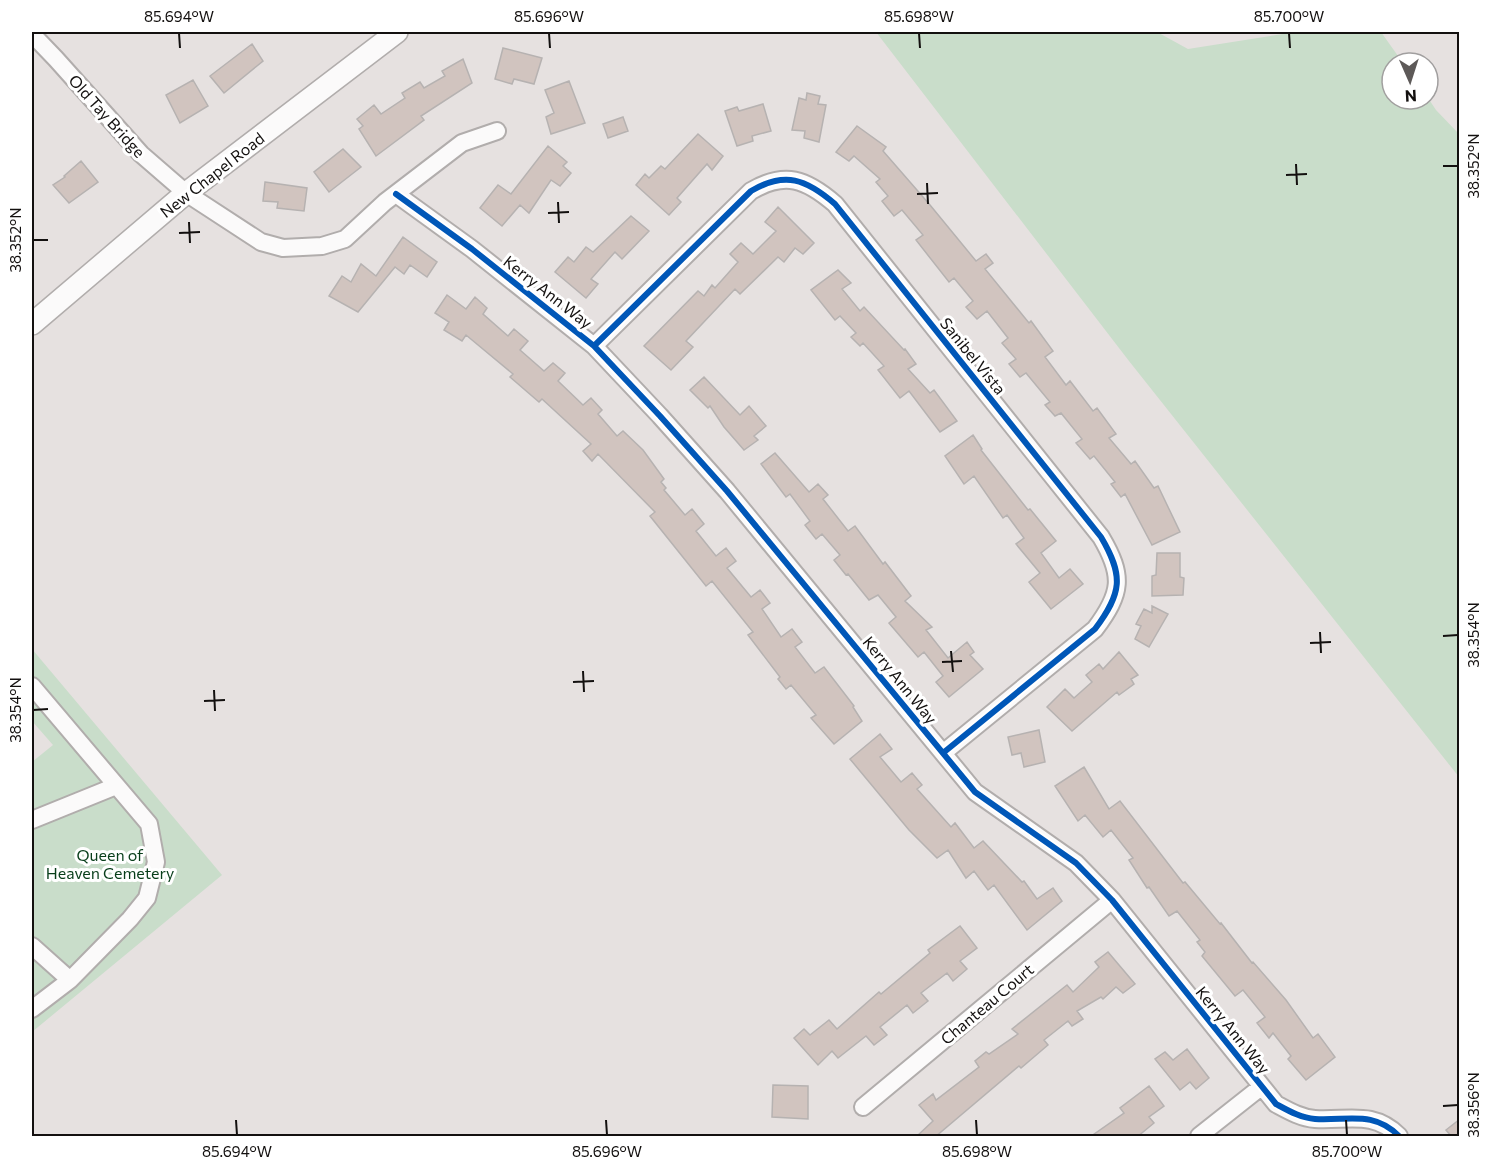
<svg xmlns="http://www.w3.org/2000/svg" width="1491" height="1168" font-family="Commissioner,sans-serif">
	<rect width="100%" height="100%" fill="#e6e1e0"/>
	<!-- green -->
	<path fill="#c9ddca" d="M876,32H1157L1188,49L1295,32H1381L1403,63H1392V99L1428,98L1436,110L1459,134V777L1129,361Z
		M32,649L222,875L32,1032V762L53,745L32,721Z"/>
	<!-- building -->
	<path fill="#d1c4bf" stroke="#b6b2b1" stroke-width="1.5" d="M252,44L263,61L224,93L210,76Z
		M503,48L542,58L534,84L514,79L512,84L495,79Z
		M463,59L472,83L421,116L424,120L376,156L359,129L363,126L357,119L374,105L381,114L405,98L402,93L420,82L424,88L445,76L442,71Z
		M193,80L208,106L180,123L166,95Z
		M569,81L585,123L551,134L546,117L554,113L545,90Z
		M807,93L820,96L818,104L826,105L819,142L804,138L805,131L792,130L799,98L806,100Z
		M763,104L771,131L752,136L753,141L737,146L725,111L737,107L739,111Z
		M623,117L628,131L608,138L603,124Z
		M857,126L886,147L883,151L930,205L976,261L986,254L993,263L985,269L1029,323L1031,321L1053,351L1045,357L1066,385L1070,381L1093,411L1097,408L1116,434L1109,438L1131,464L1135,461L1154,488L1158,486L1180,532L1152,545L1125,494L1121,497L1111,484L1115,482L1094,456L1090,459L1076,443L1082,439L1061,413L1055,416L1045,405L1050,402L1026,373L1020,377L1009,364L1016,359L1002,343L1008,338L987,311L977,319L966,307L973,301L954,278L949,282L916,240L923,235L902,210L894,216L882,201L888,196L876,182L880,179L854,156L849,161L836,152Z
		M698,134L723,156L712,170L707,164L677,198L681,202L669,215L636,185L645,174L649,178L661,166L665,169Z
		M548,146L567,162L563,166L571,173L560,186L551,180L529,213L520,205L502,226L480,208L498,185L511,194Z
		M343,149L361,167L329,192L314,172Z
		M81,161L98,182L69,203L53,185L65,177L64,176Z
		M265,182L307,188L304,211L277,208L278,202L263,201Z
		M778,207L814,243L803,254L795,248L784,262L778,257L740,294L735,289L686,341L693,347L671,370L644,346L698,291L704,296L712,285L715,288L738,262L730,254L741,243L753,254L776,231L765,222Z
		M631,216L649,231L622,259L615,252L591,279L598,284L586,298L555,272L568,257L574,262L586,247L593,252Z
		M403,237L437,262L427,277L410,265L404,274L395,267L358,312L329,296L342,276L351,282L361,264L376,276Z
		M838,270L851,283L842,289L860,311L864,307L904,350L905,349L916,364L908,369L930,393L934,390L957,421L940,432L909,391L900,398L878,370L884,366L863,343L860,346L851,337L856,333L840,316L835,320L811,290Z
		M447,295L466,309L475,297L487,308L483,314L508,336L514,329L528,341L520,350L544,371L553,363L565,373L558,381L583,405L591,398L602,410L598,414L617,436L623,431L643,450L664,479L661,482L666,488L664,490L685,515L692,509L704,524L696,531L716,556L726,548L736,561L727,568L751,597L760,590L770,603L762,609L781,637L792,629L802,642L795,647L815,673L824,667L854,706L853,707L862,721L834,744L811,718L816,715L791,685L786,689L778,679L780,677L748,635L753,632L712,581L706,586L650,516L655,512L598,454L592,461L583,451L591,444L542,399L539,402L510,377L513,374L466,335L462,341L444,330L449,322L435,313Z
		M704,377L740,415L749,406L766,426L754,436L758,440L744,450L724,427L710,406L708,408L690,390Z
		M973,435L982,449L981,450L1028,510L1030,509L1056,541L1041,553L1059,578L1070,569L1083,584L1051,609L1029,582L1040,573L1016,544L1024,538L1007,515L1003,518L974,476L964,484L945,456Z
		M775,453L809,492L818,484L828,495L823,499L848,531L855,526L883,564L885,562L911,596L905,601L932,627L926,630L948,658L967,642L974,652L970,655L983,669L949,697L936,682L943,676L924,652L918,657L889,623L896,617L878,595L869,600L848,574L846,575L834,560L840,555L822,534L816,539L805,525L810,521L790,494L786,497L761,464Z
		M1157,553H1180V577L1184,578L1183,595L1152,596V576L1156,575Z
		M1152,606L1168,614L1149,647L1135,639L1141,626L1136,624L1144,609L1152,613Z
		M1119,652L1138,675L1131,679L1134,684L1119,695L1117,692L1072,731L1047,707L1065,689L1074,698L1092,682L1086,675L1099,664L1103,669Z
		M1039,730L1045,762L1024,767L1021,753L1012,755L1008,737Z
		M880,734L892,749L880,757L901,782L912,773L922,785L917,789L951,827L955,823L974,848L983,841L1022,882L1024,881L1037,899L1053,888L1062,901L1027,930L994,885L988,890L974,871L966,878L948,850L937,858L909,830L850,759Z
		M1084,767L1109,809L1120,801L1183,883L1185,882L1220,924L1221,923L1252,963L1253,962L1286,1000L1313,1038L1318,1034L1335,1057L1306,1080L1288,1059L1291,1056L1273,1033L1269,1038L1257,1023L1265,1017L1243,990L1235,996L1202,956L1205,952L1197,942L1200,940L1177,911L1169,916L1149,887L1147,888L1129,860L1133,858L1111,830L1103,837L1085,815L1078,821L1055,786Z
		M960,926L977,948L960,961L967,969L953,981L947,973L921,993L928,1001L913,1013L907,1005L880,1027L887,1035L874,1045L866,1036L838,1058L832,1051L818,1065L794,1038L804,1029L810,1035L829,1020L837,1029L879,992L881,994L930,953L928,950Z
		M1108,952L1135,984L1123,993L1116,987L1103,999L1101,997L1077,1011L1083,1019L1072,1026L1068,1021L1044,1040L1048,1045L1021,1068L1019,1066L935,1137H916L933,1121L919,1105L933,1094L936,1100L979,1067L975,1061L986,1052L989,1054L1018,1034L1012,1029L1067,985L1073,992L1099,967L1095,962Z
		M1187,1049L1209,1078L1196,1089L1190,1082L1180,1090L1155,1059L1165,1052L1173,1060Z
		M773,1085L808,1086V1119L772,1117Z
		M1149,1086L1164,1106L1149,1117L1154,1123L1137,1137H1090L1124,1113L1120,1108Z
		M1460,1119V1137H1452L1446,1130Z"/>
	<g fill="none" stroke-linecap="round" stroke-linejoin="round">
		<defs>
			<path id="minor" d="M32,34L56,59L141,154L186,193L261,242L283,248L322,246L345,239L385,202L462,143L497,131
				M396,194L472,249L594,346L660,416L727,491L975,792L1076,863L1112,900L1276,1104C1289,1111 1301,1118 1315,1119C1348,1121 1373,1110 1399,1136
				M594,346L751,191C785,171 806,179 835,204L1101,537C1124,576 1122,593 1095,629L943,753
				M32,686L149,824L156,862L147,898L130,919L70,980L32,1009
				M32,820L116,786
				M32,946L70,980
				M863,1107L1112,900
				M1199,1136L1261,1087"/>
			<path id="tertiary" d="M32,324L186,193L397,32"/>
		</defs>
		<!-- minor casing -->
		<use href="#minor" stroke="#b1adac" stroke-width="20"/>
		<!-- tertiary casing -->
		<use href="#tertiary" stroke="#b1adac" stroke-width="24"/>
		<!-- minor -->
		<use href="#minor" stroke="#fbfafa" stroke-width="16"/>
		<!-- tertiary -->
		<use href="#tertiary" stroke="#fbfafa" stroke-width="21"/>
		<defs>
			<path id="cycleway" d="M396,194L472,249L594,346L660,416L727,491L975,792L1076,863L1112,900L1276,1104C1289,1111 1301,1118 1315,1119C1348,1121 1373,1110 1399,1136
				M594,346L751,191C785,171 806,179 835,204L1101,537C1124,576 1122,593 1095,629L943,753"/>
		</defs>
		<!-- cycleway casing -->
		<use href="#cycleway" stroke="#fff" stroke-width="10"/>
		<!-- cycleway -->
		<use href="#cycleway" stroke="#0057b8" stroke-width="6"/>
	</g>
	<!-- ticks -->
	<path fill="none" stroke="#13100f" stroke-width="2" d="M179,33L180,48M549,33L550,48M919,33L920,48M1289,33L1290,48M1296,164L1297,185M1443,166H1458M1286,175L1307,174M927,183L928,204M917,194L938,193M558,202L559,223M548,213L569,212M189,222L190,243M179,233L200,232M33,240H48M1320,632L1321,653M1443,636L1458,635M1310,643L1331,642M951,651L953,672M942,662L962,661M583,671L584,692M573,682L594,681M214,690L215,711M204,701L225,700M33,710L48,709M1443,1106L1458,1105M236,1120L237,1135M606,1120L607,1135M976,1120L977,1135M1346,1120L1347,1135"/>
	<g text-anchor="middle" stroke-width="6" stroke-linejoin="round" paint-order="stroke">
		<!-- street labels -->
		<g font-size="16" fill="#13100f" stroke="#fff">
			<text transform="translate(107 116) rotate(48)" y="6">Old Tay Bridge</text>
			<text transform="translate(212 175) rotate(-38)" y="6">New Chapel Road</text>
			<text transform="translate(548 292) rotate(38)" y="6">Kerry Ann Way</text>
			<text transform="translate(973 356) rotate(51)" y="6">Sanibel Vista</text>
			<text transform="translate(900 680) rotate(51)" y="6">Kerry Ann Way</text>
			<text transform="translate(987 1004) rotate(-40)" y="6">Chanteau Court</text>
			<text transform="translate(1233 1030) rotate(51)" y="6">Kerry Ann Way</text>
		</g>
		<!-- park labels -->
		<g font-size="16" fill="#083e1a" stroke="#fff">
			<text x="110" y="861">Queen of<tspan x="110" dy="18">Heaven Cemetery</tspan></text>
		</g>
	</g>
	<!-- border -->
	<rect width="1491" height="1168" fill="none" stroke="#ffffff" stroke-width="66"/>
	<!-- north arrow -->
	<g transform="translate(1410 81) rotate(177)"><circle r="28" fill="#ffffff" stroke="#a19f9f" stroke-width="1.5"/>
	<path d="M0-4.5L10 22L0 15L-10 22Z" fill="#5d5958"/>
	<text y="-9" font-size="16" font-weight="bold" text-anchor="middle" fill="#13100f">N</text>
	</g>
	<rect x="33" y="33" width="1425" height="1102" fill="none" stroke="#13100f" stroke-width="2"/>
	<g font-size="15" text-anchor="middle" fill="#13100f">
		<text x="179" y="22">85.694°W</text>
		<text x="549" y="22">85.696°W</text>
		<text x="919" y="22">85.698°W</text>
		<text x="1289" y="22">85.700°W</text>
		<text transform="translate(1474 166) rotate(-90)" y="5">38.352°N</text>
		<text transform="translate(16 240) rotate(-90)" y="5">38.352°N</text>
		<text transform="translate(1474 635) rotate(-90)" y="5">38.354°N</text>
		<text transform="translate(16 710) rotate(-90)" y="5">38.354°N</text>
		<text transform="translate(1474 1105) rotate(-90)" y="5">38.356°N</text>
		<text x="237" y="1157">85.694°W</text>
		<text x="607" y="1157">85.696°W</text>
		<text x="977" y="1157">85.698°W</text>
		<text x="1347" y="1157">85.700°W</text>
	</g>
</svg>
